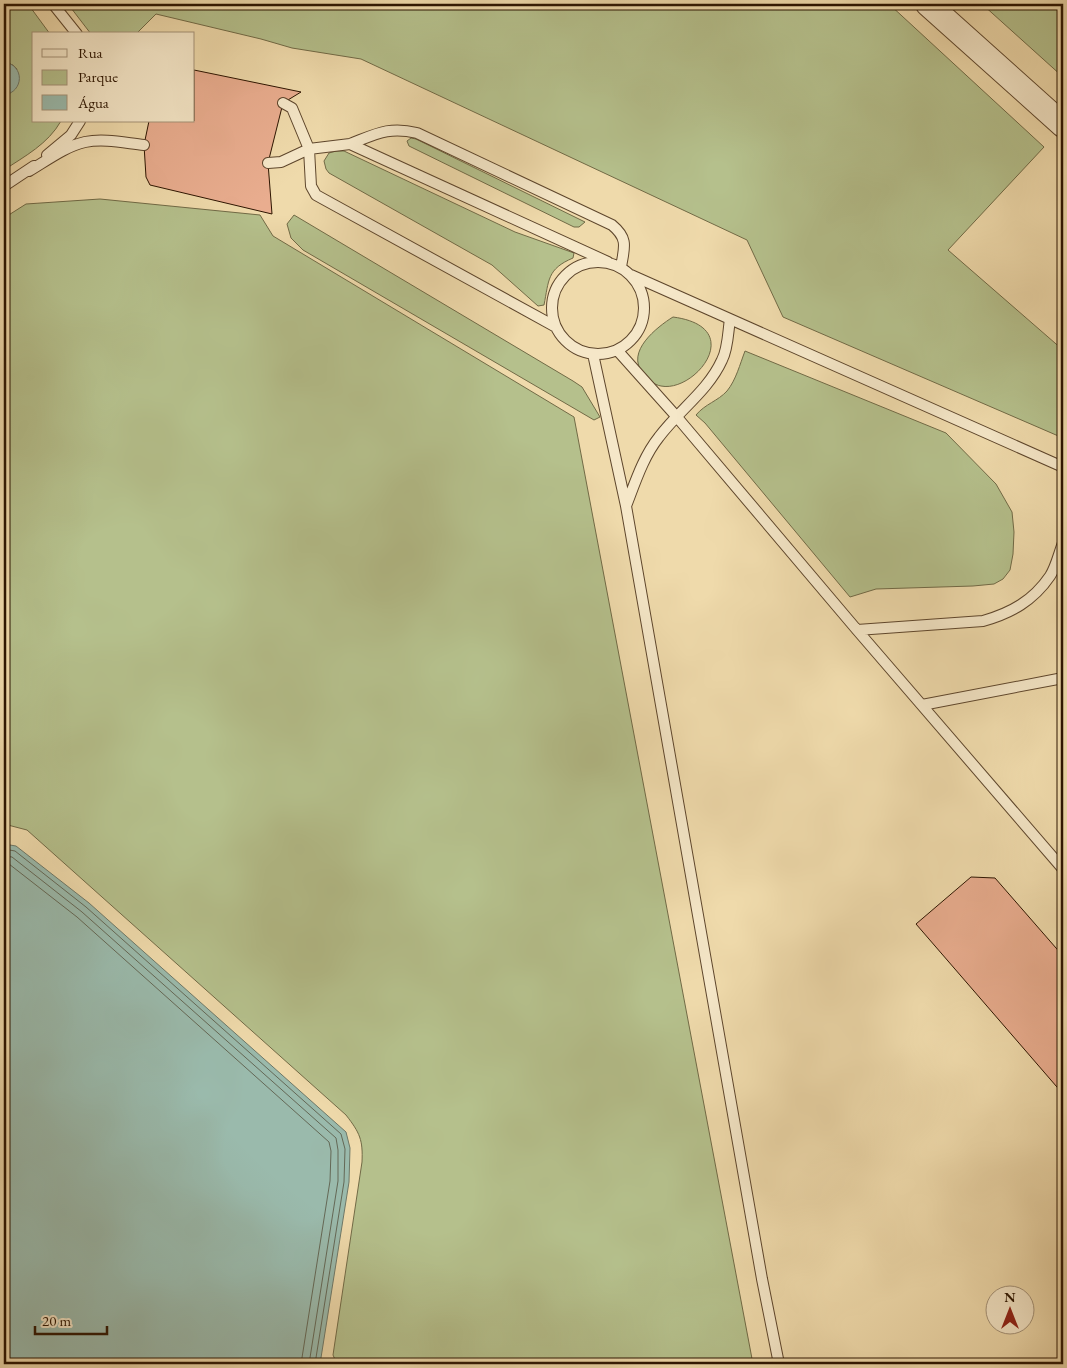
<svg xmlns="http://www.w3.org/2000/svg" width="1067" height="1368" font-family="'EB Garamond',serif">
	<rect width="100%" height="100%" fill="#efdaab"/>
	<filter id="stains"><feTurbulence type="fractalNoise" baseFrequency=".004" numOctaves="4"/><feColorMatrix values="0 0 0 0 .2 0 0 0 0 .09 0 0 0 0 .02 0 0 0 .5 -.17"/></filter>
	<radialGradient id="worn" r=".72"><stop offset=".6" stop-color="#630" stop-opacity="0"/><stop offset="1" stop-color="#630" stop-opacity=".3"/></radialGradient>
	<!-- green -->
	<path fill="#b5c08c" stroke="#716a46" d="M4,4H28L50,34H34V121H61C48,144 25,156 4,170V95H6L17,69L13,65L4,62Z
		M68,4H889L1044,147L948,250L1063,350V438L783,317L747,240L361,59L292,48L261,39L156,14L136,34H91Z
		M982,4H1063V77Z
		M411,138L416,139L585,222L579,227H574L409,146L407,141Z
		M336,151H344L515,232L574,253L573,258C547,269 549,280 544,305L538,306L492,265L329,173L326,169L324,161L329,153Z
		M100,199L260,215L273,236L574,417L753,1364H337L333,1355L362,1162C363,1140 360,1133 346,1115L27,830L4,824V218L26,204Z
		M294,215L573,381L582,387L600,417L594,420L303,250L291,238L287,224Z
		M673,317C748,327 695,393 661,386C654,385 648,379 643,373C625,352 657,327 673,317Z
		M745,351L946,433L996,484L1012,512L1014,532L1013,554L1010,570L1003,579L994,584L973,586L876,589L850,597L705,423L696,415C705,404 718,401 727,391C736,380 740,364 745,351Z"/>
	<!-- water -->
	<path fill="#9abaac" stroke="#6e7868" d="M4,62C25,65 24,92 4,95Z
		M4,844L16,846L89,903L346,1132L350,1148L349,1182L320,1364H4Z"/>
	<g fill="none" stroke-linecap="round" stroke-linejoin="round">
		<!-- shore -->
		<path stroke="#646856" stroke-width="1" d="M4,849L15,851L86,907L341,1134L345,1149L344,1182L315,1364
			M4,856L12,857L82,912L336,1138L338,1150V1181L309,1364
			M4,863L9,864L77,917L329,1142L331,1151L330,1181L301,1364"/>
	</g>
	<!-- building -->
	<path fill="#e9ad8f" stroke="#2d1501" d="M194,70L301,92L283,103L268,163L272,214L150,185L146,177L144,145L149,121H194Z
		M971,877L995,878L1063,956V1094L916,924Z"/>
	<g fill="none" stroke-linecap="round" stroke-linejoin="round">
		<defs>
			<path id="service" d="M53,4L77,34
				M283,103L292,108L309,149L311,186L316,195L556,327
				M350,144C376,134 389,126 417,133L612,225C629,239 624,248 621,267
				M47,155L71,135L80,121
				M268,163L281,162L309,149L350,144L608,262
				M29,171C46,161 66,146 85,142C104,138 125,143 144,145
				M4,186L34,166
				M552 308a46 46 0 1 1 92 0a46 46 0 1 1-92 0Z
				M631,275L1063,467
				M617,350L676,416L857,630L1063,869
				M593,354L626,506L762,1279L779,1364
				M626,506C635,483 643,457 659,437C679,410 708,391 722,360C728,349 728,332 730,319
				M857,630L983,621C1011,613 1033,601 1050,576C1056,567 1059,553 1063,543
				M922,705L1063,678"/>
			<path id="tertiary" d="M928,4L1063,125"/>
		</defs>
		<!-- service casing -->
		<use href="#service" stroke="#5e462c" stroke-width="12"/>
		<!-- tertiary casing -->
		<use href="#tertiary" stroke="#5e462c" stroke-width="26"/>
		<!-- service -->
		<use href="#service" stroke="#f5e7c8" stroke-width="10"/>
		<!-- tertiary -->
		<use href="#tertiary" stroke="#f5e7c8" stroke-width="24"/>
	</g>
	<!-- margin -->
	<rect width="1067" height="1368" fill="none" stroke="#efdaab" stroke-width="20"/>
	<rect x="5" y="5" width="1057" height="1358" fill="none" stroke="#2d1501" stroke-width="2.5"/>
	<rect x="10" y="10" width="1047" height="1348" fill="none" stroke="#2d1501"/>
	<!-- legend -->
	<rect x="32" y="32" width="162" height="90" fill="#f5e7c8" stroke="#a59378"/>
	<rect x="42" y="49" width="25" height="8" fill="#f5e7c8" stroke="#a59378"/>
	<text x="78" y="58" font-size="15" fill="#2d1501">Rua</text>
	<rect x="42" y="70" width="25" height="15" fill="#b5c08c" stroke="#a59378"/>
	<text x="78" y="82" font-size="15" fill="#2d1501">Parque</text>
	<rect x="42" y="95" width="25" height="15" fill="#9abaac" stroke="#a59378"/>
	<text x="78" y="108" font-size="15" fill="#2d1501">Água</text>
	<!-- north arrow -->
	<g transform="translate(1010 1310)"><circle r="24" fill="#f5e7c8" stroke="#a59378"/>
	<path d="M0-4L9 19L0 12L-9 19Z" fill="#8f2418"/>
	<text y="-8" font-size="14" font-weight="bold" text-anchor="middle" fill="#2d1501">N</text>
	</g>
	<!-- scale -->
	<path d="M35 1326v8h72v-8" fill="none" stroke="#2d1501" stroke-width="2.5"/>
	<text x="42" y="1326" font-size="15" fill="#2d1501" stroke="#f5e7c8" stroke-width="4" paint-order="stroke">20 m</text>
	<rect width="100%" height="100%" filter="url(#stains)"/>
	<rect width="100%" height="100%" fill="url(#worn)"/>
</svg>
